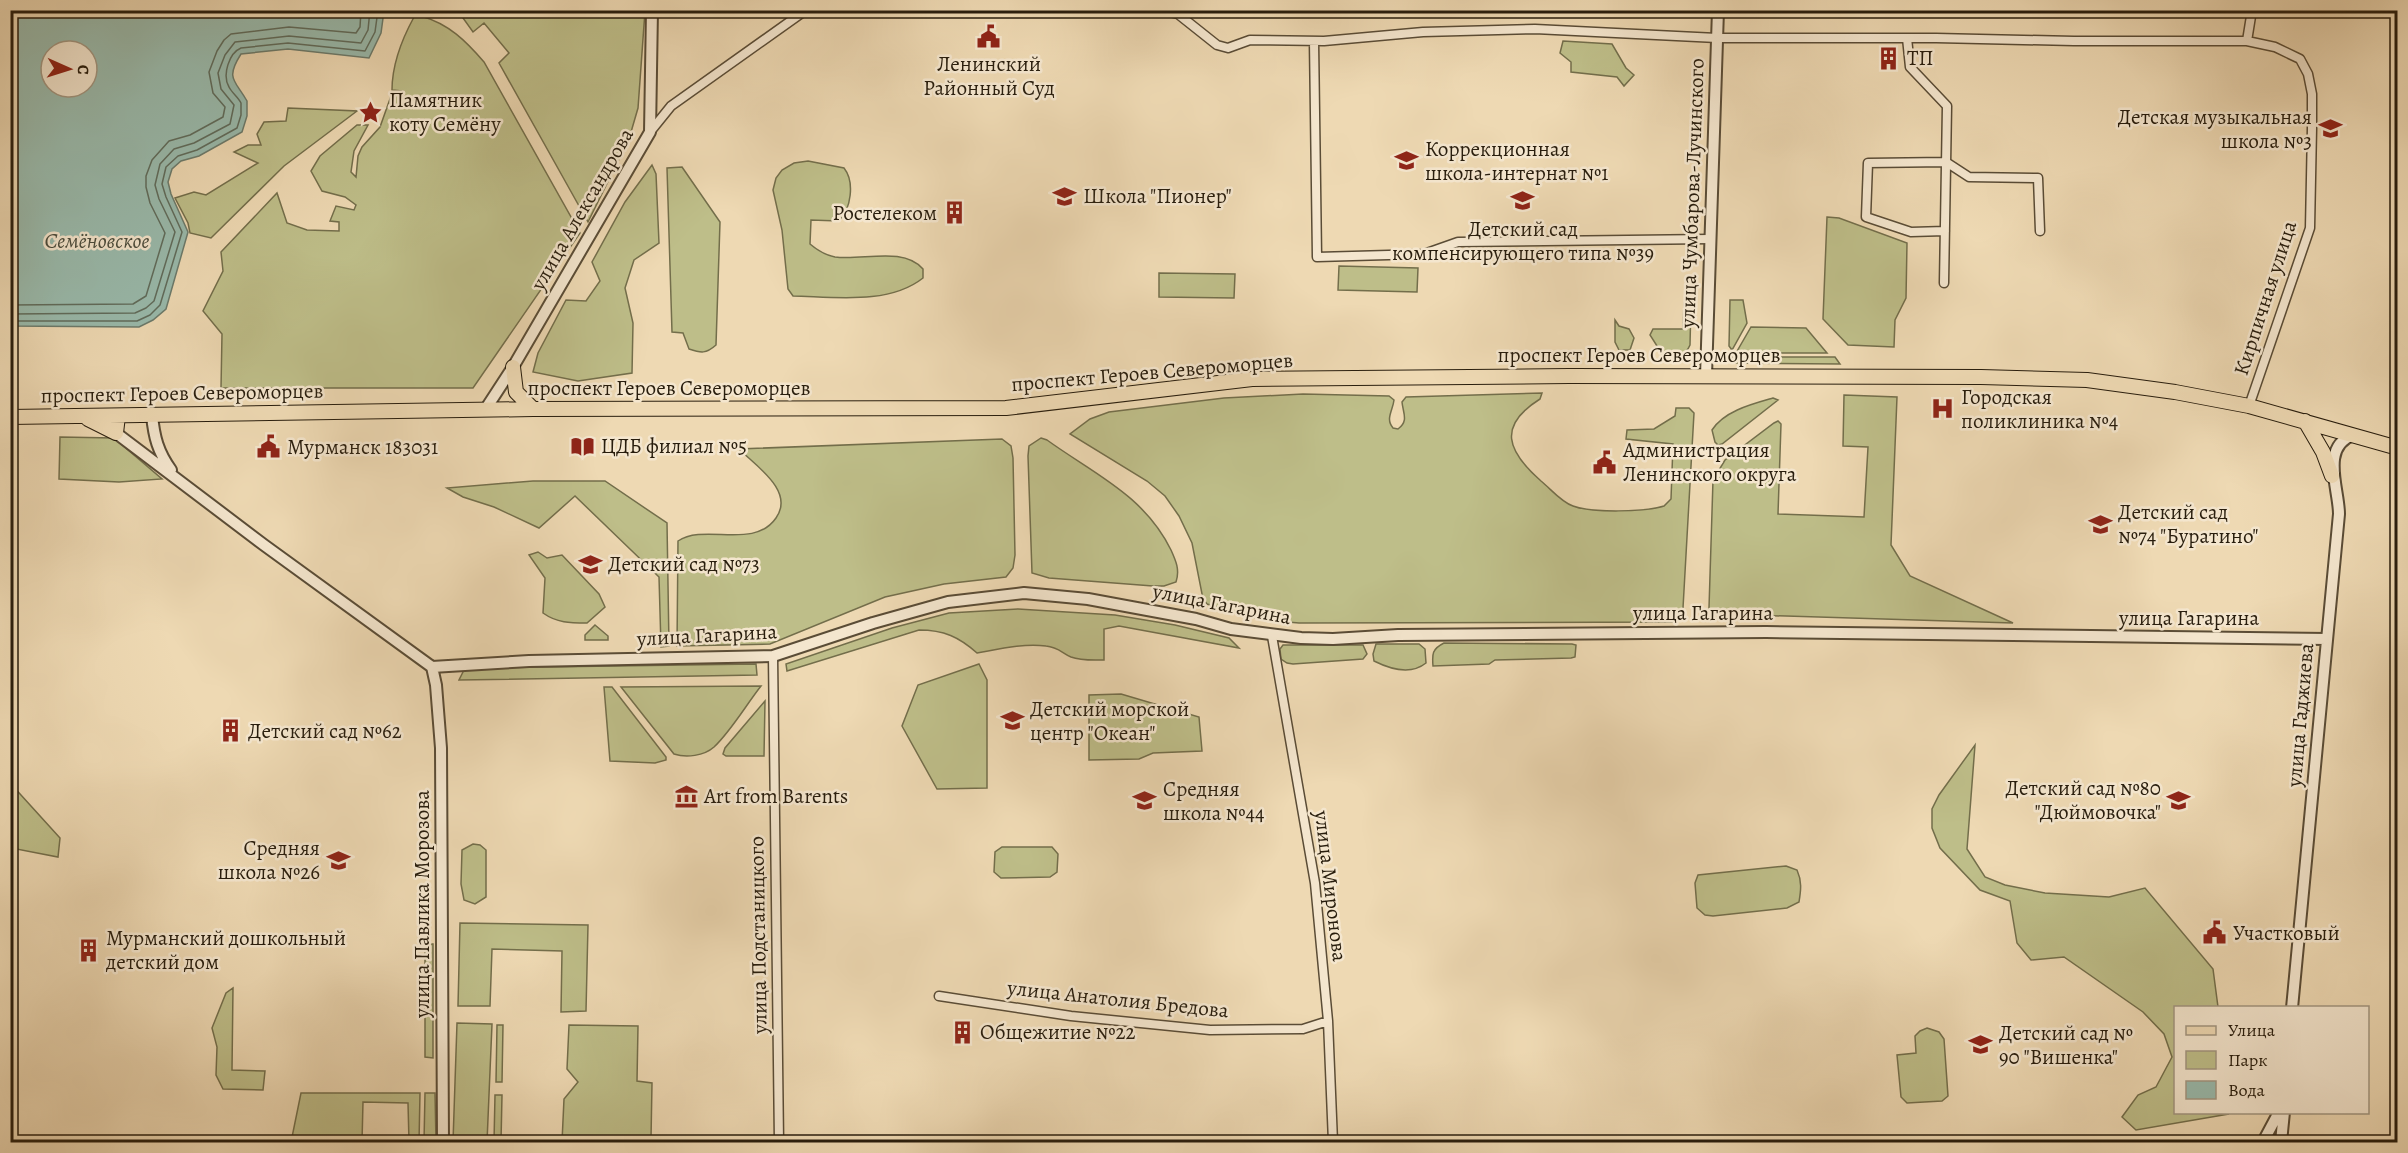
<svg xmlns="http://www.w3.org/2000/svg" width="2408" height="1153" font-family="Alegreya,serif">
	<rect width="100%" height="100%" fill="#eed9b3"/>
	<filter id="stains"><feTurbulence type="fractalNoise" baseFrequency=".00333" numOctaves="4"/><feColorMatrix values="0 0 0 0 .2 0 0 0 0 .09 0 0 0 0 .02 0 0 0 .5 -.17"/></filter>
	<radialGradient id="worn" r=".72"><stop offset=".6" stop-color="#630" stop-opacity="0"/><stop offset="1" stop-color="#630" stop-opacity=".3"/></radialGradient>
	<!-- green -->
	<path fill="#bebe89" stroke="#736e4b" stroke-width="1.5" d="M458,11H645L638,108L629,139L588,222L499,63L509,53L484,23L473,32Z
		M421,16C449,24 466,41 484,62L580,233L473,388H221L222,334L203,311L223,271L221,252L277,193L287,223L307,230L339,231V222L330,221L336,206L354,210L356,205L345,197L322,191L311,171L320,156L357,125H368L354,151L351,172L356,177L358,156L362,147L380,127L391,96L402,91L392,90C392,65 402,39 414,17Z
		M1563,41L1612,44L1626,68L1634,75L1624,86L1617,77L1571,72V62L1560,53Z
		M288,108L357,111L284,166L211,238L190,233L188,223L175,198L194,192L206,195L258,163L234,152L248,145H261L257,134L264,122L286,121Z
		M808,161L844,168C855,182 851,209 839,221L811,220L810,244C817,250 825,255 835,257C862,261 903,246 923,269V278C889,305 835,297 793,296L788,289L782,230L773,190L776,178L782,170L794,163Z
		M652,165L656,174L659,243L634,260L625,288L633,323L632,373L578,381L533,372L538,353L566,300L586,301L600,281L592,262L625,202Z
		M682,167L720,222L716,345C706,354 701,353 689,349L683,333L672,332L667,168Z
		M1827,217L1839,218L1907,243L1906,298L1895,320L1894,347L1848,345L1823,319Z
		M1339,266L1418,268L1417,292L1338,290Z
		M1159,273L1235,274L1234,298L1159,297Z
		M1730,300H1743L1747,323L1732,350L1729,346Z
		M1684,303H1691L1690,345C1685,357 1676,356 1664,357L1650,335L1653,329H1683Z
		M1615,320L1619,326L1629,329L1634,338L1630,350H1619L1615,342Z
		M1751,327L1806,328L1827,353H1736Z
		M1733,357H1835L1840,364L1733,363Z
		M1542,393L1540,399C1497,426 1507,451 1541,481C1551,489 1561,502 1573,506C1591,513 1646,512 1664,506L1671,499L1673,444L1626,439L1627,430L1654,429L1675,416L1676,408H1689L1694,413L1683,608L1681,616L1675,622L1299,623L1263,620L1207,604L1203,599L1192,543L1179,516L1165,496L1147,481L1070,434L1090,419L1109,412L1224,398L1303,394L1389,396L1394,400C1393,410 1385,419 1393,428L1398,429C1409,421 1403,413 1402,402L1406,397Z
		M1844,395L1897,397L1891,545L1910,576L2013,623L1717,614L1709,608L1713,480L1725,460L1774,423L1778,421L1781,424L1778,514L1864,517L1868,447L1843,446Z
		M1773,398L1778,400L1722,444L1718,445L1715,442L1712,430C1724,411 1752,404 1773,398Z
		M60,437L114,438L162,479L119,482L59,479Z
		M1041,438L1047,440C1094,474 1144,495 1171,550C1176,561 1180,570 1176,582L1164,586H1153L1049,578L1032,573L1028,456L1029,446Z
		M1002,439L1011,446L1013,458L1015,555L1013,568L1006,577L944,584L885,597L770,644L677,646L678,541C705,523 754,550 776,518C795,491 756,466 739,449Z
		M533,481H605L667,523L669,646L661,647L659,577L575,496L539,528L494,507L463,497L447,488Z
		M538,552L547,558L562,555L599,594L605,607L587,623C570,623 557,623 543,613L545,578L529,555Z
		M1018,609L1115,615L1175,625L1229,638L1239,648L1119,626L1104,629V660C1094,660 1081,661 1071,657C1062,653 1058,647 1046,646C1024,643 999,649 977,653C959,637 944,630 919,630L787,671L786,664L892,628L949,613Z
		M595,625L608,636V640H585V635Z
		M1444,643L1572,644L1576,645L1575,657L1571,658L1495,660L1489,664L1433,666C1432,654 1432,649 1444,643Z
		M1376,644H1419L1425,649L1426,663C1411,675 1390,669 1374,661L1373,654Z
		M1283,645H1363L1367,654L1363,659L1293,664L1287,663L1281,659L1280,649Z
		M756,664L757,675L459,680L465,668Z
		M979,664L987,680V788L937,789L902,726L918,685Z
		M761,686C746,705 731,731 714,747C704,756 686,758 674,754L621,687Z
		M604,687H612L666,757V760L655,763L610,761Z
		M1121,694L1199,717L1202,751L1153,753L1139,759L1089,760V695Z
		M765,701L764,756H726L723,754L725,748Z
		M1975,745L1967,849L1985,877L2005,885L2045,893L2109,897L2145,888L2213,969L2218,1007L2176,1008V1112L2229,1114L2136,1130L2122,1117L2138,1095L2156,1087L2172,1057L2164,1034L2143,1012L2064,957L2031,960L2017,943L2010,901L1980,890L1940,848L1932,828V809L1939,795Z
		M11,784L60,838L58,857L11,848Z
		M473,844L480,845L486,850V897L475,904L464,900L461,884L462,850Z
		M1002,847H1052L1058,854L1057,872L1050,877L1001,878L994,872L995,852Z
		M1786,866L1797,870C1802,881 1801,890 1799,902L1787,908L1713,916L1705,915L1697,908L1695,883L1698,875Z
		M460,923L588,925L586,1011L561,1012L562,951L492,949L490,1006H458Z
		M425,944H433V1058L425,1057Z
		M233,988L232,1070L265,1071L263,1090L223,1089L216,1075L217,1047L212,1028L226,993Z
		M457,1023L492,1024L487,1142H453Z
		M497,1025H503L502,1082H496Z
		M569,1025L638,1026L637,1081L652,1083L651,1139L641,1142H562L564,1099L578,1082L567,1069Z
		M1927,1028L1939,1032L1944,1039L1948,1096L1942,1101L1907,1103L1901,1097L1897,1055L1916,1053L1915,1036L1920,1031Z
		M301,1093H420L419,1142H409L408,1103L363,1102L362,1142H291Z
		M425,1093H435L436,1142H424Z
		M495,1095H502L501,1142H494Z"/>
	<!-- water -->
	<path fill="#99baac" stroke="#6c7b6c" stroke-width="1.5" fill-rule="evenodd" d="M384,11L381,33L369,58L288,49L241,54C225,79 235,80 247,101V116L242,132L199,156L181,161L172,169L168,182L171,194L188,232L166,309L153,320L139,327L11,326V11ZM51,51H87V87H51Z"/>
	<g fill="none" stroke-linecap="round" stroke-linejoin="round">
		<!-- shore -->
		<path stroke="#606c5c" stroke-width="1.5" d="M10,305L133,304L146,296L165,233L150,203L146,187V176L152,160L169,141L190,135L223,117L225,107L213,93L209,72L217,51L224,40L231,34L289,27L356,33L360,27L361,10
			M10,314L135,313L146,308L154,301L175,232L159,199L155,185L160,164L174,149L194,143L230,124L234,105L221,89L218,73L225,55L235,42L289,36L361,43L368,30L370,10
			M10,321H137L150,315L160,305L182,232L166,197L162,184L166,167L178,156L197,150L237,128L241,115V103C238,97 232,93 229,87C222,75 229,53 241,48L288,43L365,51L375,32L378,10"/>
		<defs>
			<path id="minor" d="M1160,10L1178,14L1217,45L1228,48L1250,40L1324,41L1423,32L1535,29L1717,38H1936L2074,41H2247
				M1907,38L1910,67L1947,106L1944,283
				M1314,41L1317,257L1424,254L1458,242L1710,239
				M650,132L671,106L806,10
				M1945,231L1911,232L1866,217L1868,163L1946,162L1969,177L2038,178L2040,231
				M2249,406L2310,228L2312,128V94L2308,74L2300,59L2275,47L2247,41L2252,10
				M1272,636L1315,883L1328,1021L1333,1142
				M773,656L779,1142
				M939,996L1071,1016L1210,1030L1303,1029L1328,1021"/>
			<path id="tertiary" d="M1706,376L1718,10
				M485,410L513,367L650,132L652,10
				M152,415C154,437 158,452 171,470
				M116,433L264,545L432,667L529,661L773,656L873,623L948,602L1024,593L1088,599L1196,619L1231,629L1301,638L1333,639L1398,635L1766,632L2327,639
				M432,667L436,685L441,748L443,1142
				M2292,1008L2339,514C2339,489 2320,447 2353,435
				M2263,1142L2279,1112
				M2281,1142L2284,1112"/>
			<path id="primary" d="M513,367L516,392L533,409
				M10,417L533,409L1006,408L1252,379L1569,376L1981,377L2087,380L2175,392L2249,406L2398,448
				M88,419L116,433L118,416
				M2305,421L2323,452L2332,476"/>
		</defs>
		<!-- minor casing -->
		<use href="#minor" stroke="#5a4c36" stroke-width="11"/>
		<!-- tertiary casing -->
		<use href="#tertiary" stroke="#5a4c36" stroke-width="14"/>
		<!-- primary casing -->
		<use href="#primary" stroke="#281d0d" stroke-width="16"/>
		<!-- minor -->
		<use href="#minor" stroke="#f4e6ce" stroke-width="8"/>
		<!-- tertiary -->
		<use href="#tertiary" stroke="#f4e6ce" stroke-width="10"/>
		<!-- primary -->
		<use href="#primary" stroke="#eed9b3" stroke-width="14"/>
	</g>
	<!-- icons -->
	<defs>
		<symbol id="civic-bare" viewBox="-9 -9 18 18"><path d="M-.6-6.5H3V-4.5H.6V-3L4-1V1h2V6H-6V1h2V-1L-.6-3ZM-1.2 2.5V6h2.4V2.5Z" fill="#8f2418" stroke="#f4e6ce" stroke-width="2.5" paint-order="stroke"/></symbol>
		<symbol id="building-bare" viewBox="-9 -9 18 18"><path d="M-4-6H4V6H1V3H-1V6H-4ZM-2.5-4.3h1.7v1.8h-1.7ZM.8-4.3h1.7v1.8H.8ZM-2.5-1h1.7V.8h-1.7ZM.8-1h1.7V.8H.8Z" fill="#8f2418" stroke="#f4e6ce" stroke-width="2.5" paint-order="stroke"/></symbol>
		<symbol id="sight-bare" viewBox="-9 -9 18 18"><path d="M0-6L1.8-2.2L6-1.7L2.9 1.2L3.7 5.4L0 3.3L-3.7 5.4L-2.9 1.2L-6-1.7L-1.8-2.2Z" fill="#8f2418" stroke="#f4e6ce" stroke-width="2.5" paint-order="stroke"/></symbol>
		<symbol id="school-bare" viewBox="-9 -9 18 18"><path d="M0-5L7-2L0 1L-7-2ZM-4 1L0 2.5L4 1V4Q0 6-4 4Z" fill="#8f2418" stroke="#f4e6ce" stroke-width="2.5" paint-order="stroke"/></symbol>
		<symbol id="hospital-bare" viewBox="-9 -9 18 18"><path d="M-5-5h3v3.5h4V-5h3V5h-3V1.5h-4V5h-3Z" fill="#8f2418" stroke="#f4e6ce" stroke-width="2.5" paint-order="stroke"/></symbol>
		<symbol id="library-bare" viewBox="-9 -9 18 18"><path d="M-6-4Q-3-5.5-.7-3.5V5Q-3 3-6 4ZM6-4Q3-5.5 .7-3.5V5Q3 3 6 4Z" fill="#8f2418" stroke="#f4e6ce" stroke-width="2.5" paint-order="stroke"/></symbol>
		<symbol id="museum-bare" viewBox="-9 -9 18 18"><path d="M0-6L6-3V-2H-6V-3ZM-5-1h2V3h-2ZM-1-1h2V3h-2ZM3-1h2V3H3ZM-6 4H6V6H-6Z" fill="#8f2418" stroke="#f4e6ce" stroke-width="2.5" paint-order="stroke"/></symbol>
	</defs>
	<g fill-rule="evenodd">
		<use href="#civic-bare" x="972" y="20" width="33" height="33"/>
		<use href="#building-bare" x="1872" y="42" width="33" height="33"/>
		<use href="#sight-bare" x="354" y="96" width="33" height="33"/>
		<use href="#school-bare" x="2314" y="112" width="33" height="33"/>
		<use href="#school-bare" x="1390" y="144" width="33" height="33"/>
		<use href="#school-bare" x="1048" y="180" width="33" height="33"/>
		<use href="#school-bare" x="1506" y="184" width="33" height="33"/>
		<use href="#building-bare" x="938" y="196" width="33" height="33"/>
		<use href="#hospital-bare" x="1926" y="392" width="33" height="33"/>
		<use href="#library-bare" x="566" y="430" width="33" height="33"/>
		<use href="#civic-bare" x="252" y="430" width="33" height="33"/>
		<use href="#civic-bare" x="1588" y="446" width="33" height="33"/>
		<use href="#school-bare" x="2084" y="508" width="33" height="33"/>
		<use href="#school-bare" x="574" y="548" width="33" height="33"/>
		<use href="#school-bare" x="996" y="704" width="33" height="33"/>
		<use href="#building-bare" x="214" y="714" width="33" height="33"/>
		<use href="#museum-bare" x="670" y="780" width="33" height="33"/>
		<use href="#school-bare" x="2162" y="784" width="33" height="33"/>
		<use href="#school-bare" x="1128" y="784" width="33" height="33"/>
		<use href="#school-bare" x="322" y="844" width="33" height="33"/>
		<use href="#civic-bare" x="2198" y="916" width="33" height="33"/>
		<use href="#building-bare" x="72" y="934" width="33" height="33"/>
		<use href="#building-bare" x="946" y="1016" width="33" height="33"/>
		<use href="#school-bare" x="1964" y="1028" width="33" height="33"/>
	</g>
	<g text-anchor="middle" stroke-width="5" stroke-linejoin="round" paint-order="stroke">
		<!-- poi labels -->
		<g font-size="21" fill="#281d0d" stroke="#f4e6ce" text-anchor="start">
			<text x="1907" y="65">ТП</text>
			<text x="989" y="71" text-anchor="middle">Ленинский<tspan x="989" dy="24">Районный Суд</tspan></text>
			<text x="389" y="107">Памятник<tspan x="389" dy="24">коту Семёну</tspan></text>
			<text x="2312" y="124" text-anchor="end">Детская музыкальная<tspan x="2312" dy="24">школа №3</tspan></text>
			<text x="1425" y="156">Коррекционная<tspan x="1425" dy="24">школа-интернат №1</tspan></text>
			<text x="1083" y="203">Школа "Пионер"</text>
			<text x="937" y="220" text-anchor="end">Ростелеком</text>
			<text x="1523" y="236" text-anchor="middle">Детский сад<tspan x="1523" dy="24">компенсирующего типа №39</tspan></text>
			<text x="1961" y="404">Городская<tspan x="1961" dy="24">поликлиника №4</tspan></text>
			<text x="601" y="453">ЦДБ филиал №5</text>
			<text x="287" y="454">Мурманск 183031</text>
			<text x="1623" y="457">Администрация<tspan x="1623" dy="24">Ленинского округа</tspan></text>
			<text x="2118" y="519">Детский сад<tspan x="2118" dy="24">№74 "Буратино"</tspan></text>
			<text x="608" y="571">Детский сад №73</text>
			<text x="1030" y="716">Детский морской<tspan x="1030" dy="24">центр "Океан"</tspan></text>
			<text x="248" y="738">Детский сад №62</text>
			<text x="2161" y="795" text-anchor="end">Детский сад №80<tspan x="2161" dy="24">"Дюймовочка"</tspan></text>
			<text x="1163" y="796">Средняя<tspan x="1163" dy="24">школа №44</tspan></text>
			<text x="704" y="803">Art from Barents</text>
			<text x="320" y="855" text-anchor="end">Средняя<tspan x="320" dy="24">школа №26</tspan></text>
			<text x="2233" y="940">Участковый</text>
			<text x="106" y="945">Мурманский дошкольный<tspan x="106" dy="24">детский дом</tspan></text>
			<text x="980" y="1039">Общежитие №22</text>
			<text x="1999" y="1040">Детский сад №<tspan x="1999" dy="24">90 "Вишенка"</tspan></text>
		</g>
		<!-- street labels -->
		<g font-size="21" fill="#281d0d" stroke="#f4e6ce">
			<text transform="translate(1692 193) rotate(-88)" y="7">улица Чумбарова-Лучинского</text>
			<text transform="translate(582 209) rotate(-60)" y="7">улица Александрова</text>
			<text transform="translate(2265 298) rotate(-72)" y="7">Кирпичная улица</text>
			<text x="1639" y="362">проспект Героев Североморцев</text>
			<text transform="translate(1152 372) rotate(-5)" y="7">проспект Героев Североморцев</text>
			<text x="669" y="395">проспект Героев Североморцев</text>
			<text transform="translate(182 393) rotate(-1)" y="7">проспект Героев Североморцев</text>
			<text transform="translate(1222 604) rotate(11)" y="7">улица Гагарина</text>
			<text x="1703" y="620">улица Гагарина</text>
			<text x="2189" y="625">улица Гагарина</text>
			<text transform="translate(707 635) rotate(-3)" y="7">улица Гагарина</text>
			<text transform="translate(2300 715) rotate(-85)" y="7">улица Гаджиева</text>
			<text transform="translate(1331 886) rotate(83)" y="7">улица Миронова</text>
			<text transform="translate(422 904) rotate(-90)" y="7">улица Павлика Морозова</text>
			<text transform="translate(758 935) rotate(-91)" y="7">улица Подстаницкого</text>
			<text transform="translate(1118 999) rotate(6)" y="7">улица Анатолия Бредова</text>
		</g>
		<!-- water labels -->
		<g font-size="22" font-style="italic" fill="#4a4c3d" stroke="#f4e6ce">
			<text x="97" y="248">Семёновское</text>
		</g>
	</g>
	<!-- margin -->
	<rect width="2408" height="1153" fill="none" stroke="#eed9b3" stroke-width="36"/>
	<rect x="12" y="12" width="2384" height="1129" fill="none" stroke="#281d0d" stroke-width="3"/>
	<rect x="18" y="18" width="2372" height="1117" fill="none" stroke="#281d0d" stroke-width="1.5"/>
	<!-- legend -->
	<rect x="2174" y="1006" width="195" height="108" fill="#f4e6ce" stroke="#a29681" stroke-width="1.5"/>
	<rect x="2186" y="1026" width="30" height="9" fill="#eed9b3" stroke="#a29681" stroke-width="1.5"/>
	<text x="2228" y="1036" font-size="18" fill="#281d0d">Улица</text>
	<rect x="2186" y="1051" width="30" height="18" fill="#bebe89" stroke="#a29681" stroke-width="1.5"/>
	<text x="2228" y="1066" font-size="18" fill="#281d0d">Парк</text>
	<rect x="2186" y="1081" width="30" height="18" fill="#99baac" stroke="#a29681" stroke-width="1.5"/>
	<text x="2228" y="1096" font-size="18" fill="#281d0d">Вода</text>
	<!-- north arrow -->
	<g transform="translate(69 69) rotate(93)"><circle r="28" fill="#f4e6ce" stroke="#a29681" stroke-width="1.5"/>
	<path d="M0-4.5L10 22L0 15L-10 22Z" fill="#8f2418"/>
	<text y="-9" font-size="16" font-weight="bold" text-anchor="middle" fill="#281d0d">С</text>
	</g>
	<rect width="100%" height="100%" filter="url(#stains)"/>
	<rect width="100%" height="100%" fill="url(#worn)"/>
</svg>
